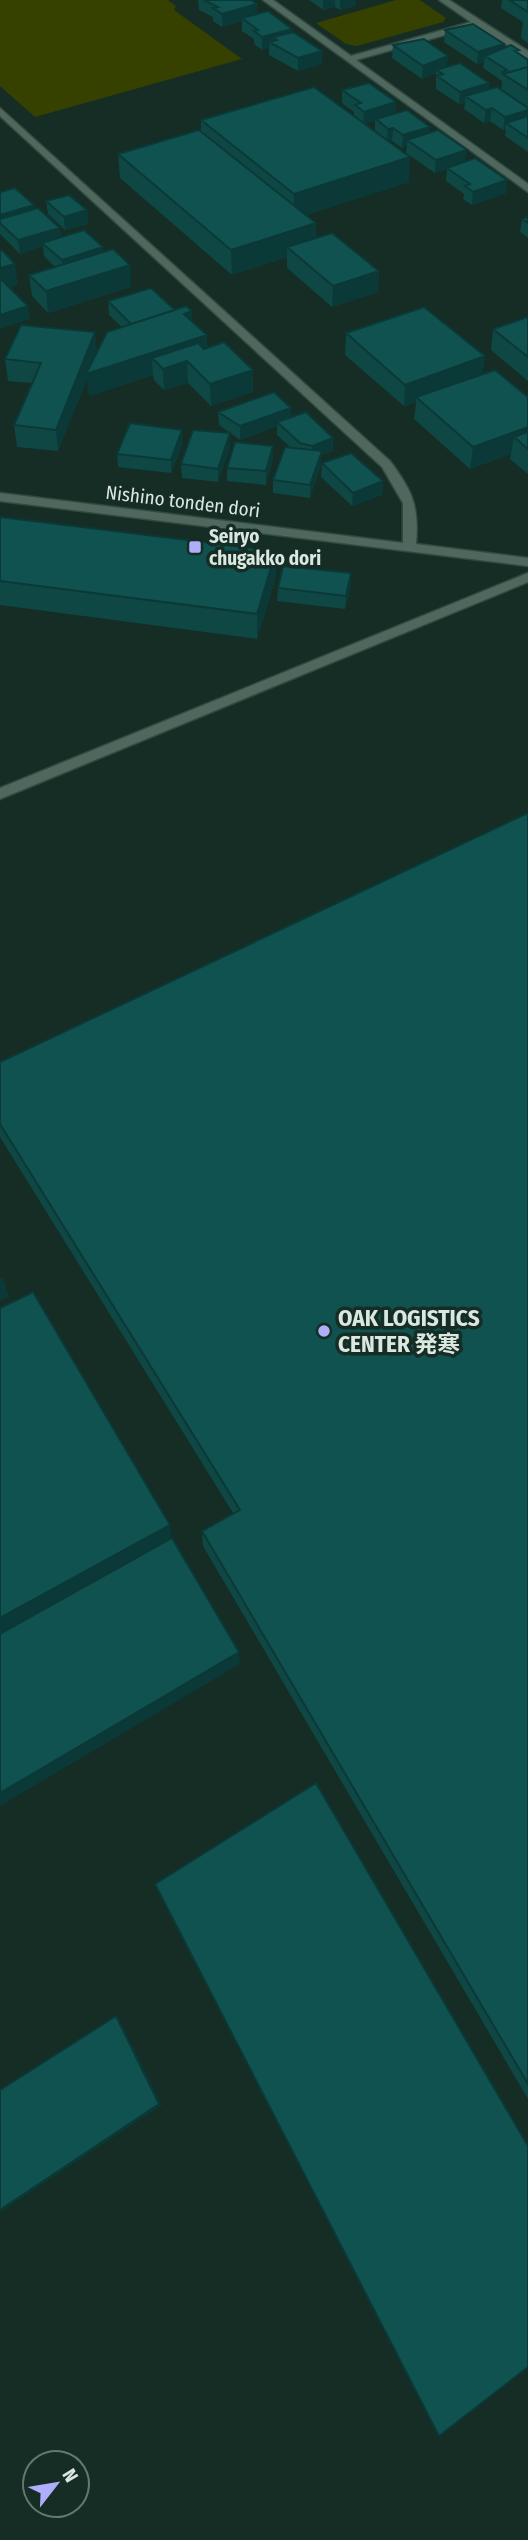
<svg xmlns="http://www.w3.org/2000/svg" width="528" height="2540" font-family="'Fira Sans Condensed','Noto Sans JP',sans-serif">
	<rect width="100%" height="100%" fill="#152d24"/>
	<!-- green -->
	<path fill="#364100" d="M0,0H168L176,6L174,10L242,59L35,117L0,86Z
		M396,0H420L446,18L443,22L357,46L346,44L316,23Z"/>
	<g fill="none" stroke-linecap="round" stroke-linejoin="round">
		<defs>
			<path id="minor" d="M263,0H273L351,56L471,22L439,0H449L528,51V58L525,57L477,26L356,60L528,184V192Z
				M0,108L390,461C413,492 419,506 416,544L528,558V566L0,501V493L403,543V503L382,467L0,116Z
				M528,573V582L0,799V788Z"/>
		</defs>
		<!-- minor casing -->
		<use href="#minor" stroke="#344840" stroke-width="3"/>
		<!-- minor -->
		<use href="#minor" fill="#4f685e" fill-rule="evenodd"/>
	</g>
	<!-- wall -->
	<path fill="#0e4744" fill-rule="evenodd" d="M198,0H251L257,4V14L292,32L322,51V64L298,71L269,55V47L262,50L254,44V39L242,31V21L222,27L213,21V17L199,10Z
		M309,0H356L355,6L340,10L335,7L323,10Z
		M502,0H528V43L521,38L523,22L501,8Z
		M445,30L519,54L528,60V152L505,136L506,129L503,130L490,121L484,123L464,109L465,103L459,104L436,89V73L422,79L392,58L393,45L489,83L488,90H501L502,81L483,68L484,62L477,64L444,42Z
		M342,90L396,102L395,113L429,133L506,193L472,205L463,199L464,194L446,181L447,169L435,173L406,153L407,146L402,148L392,141L389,142L409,182L306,215L316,223V238L379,271L378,292L332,307L287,268V257L232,275L120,178L118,154L201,131V120L354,116V112L342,103ZM375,121V131L365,124Z
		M0,192L35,209L60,228L61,237L103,252L130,265L131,287L48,313L32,296L29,275L55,267L44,256L43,246L20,254L0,234Z
		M46,201L87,210L88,224L65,230L48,214Z
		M528,217V238L520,232L522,219Z
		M108,301L175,310L192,321L208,347L253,370V392L211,406L188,383L164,390L154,380L153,375L89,396L87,379L58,451L17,447L14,425L32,383L8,381L5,359L97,352L122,327L109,315Z
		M528,317V381L491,350L493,329Z
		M346,333L483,374L528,397V474L510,459L511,454L470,469L414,419L416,402L404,406L345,355Z
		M291,408V417L333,451L321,455V465L310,498L273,493V480L290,447L277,435V426L240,440L219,425L218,412Z
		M183,443L171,473L118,467L117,454Z
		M230,447L218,482L182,478L181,464Z
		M273,459L266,485L227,481V468Z
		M322,463L383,481L382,495L352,506L321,477Z
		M0,517L276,576L257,639L0,605Z
		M351,573V586L345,609L277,601L278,588Z
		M528,813V2099L203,1546L202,1531L233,1513L0,1137V1062Z"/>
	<!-- shaded-wall -->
	<path fill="#0b3937" d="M323,0H335V7L323,10Z
		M340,0H356L355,6L340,10Z
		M257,4V17L242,18V21L222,27V14Z
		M292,29V41L277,40L273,37V44L269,42V47L262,50V37Z
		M504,44L502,57L485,56L484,62L477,64L478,52Z
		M322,51V64L298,71V58Z
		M448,56L447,69L436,70V73L422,79L423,66Z
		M489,83L487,96H465V103L459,104L460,92Z
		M396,102L395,115L376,119L375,121L363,125L364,112Z
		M492,108L490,121L484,123L486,110Z
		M528,110V118L506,123L505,129L503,130L505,117Z
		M430,127L429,140H407V146L402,148L403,135Z
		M393,128L392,141L387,142L388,129Z
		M467,150L465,163L447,168V169L435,173L436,160Z
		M410,157L409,182L294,219V194Z
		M507,180L506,193L472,205L473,192Z
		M34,205L36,219L0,223V215Z
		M87,210L88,224L65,230L64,217Z
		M316,223L315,248L287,247V257L232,275L231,250Z
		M60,228L61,241L42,243L43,246L20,254L18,240Z
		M103,247L104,261L63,274L62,260Z
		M15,264L18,285L0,291V268Z
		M130,265L131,287L48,313L46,291Z
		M379,271L378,292L332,307L333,286Z
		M28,306L30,319L0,329V315Z
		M192,311L193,333L184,314Z
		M95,332L97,354L207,335L208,357L187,361L188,383L164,390L163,369L152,358L153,375L89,396L87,379L58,451L56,430Z
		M485,356L482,378L416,397V402L404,406L405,385Z
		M253,370V392L211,406L210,384Z
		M291,408V422H277V426L240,440V426Z
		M528,427V448L514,437L511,454L470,469L473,447Z
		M182,430L183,443L171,473V460Z
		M230,433V447L218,482V469Z
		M333,438V451L321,455V465L310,498L312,446Z
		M273,446V459L266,485V471Z
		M383,481L382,495L352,506L353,493Z
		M276,551V576L257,639V614Z
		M351,573V586L345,609L346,596Z
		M3,1277L9,1297L0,1301V1279Z
		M170,1525L172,1541L0,1636V1618Z
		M239,1652L240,1664L0,1806V1793Z
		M116,2016L119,2019L162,2105L0,2212V2210Z"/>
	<!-- building -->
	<path fill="#10524f" stroke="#0b3937" stroke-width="2" d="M204,0H251L257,4L222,14L213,8L218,7Z
		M509,0H528V12Z
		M268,11L292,29L262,37L254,31L258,30L242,18Z
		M473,24L504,44L478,52L445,30Z
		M293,32L322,51L298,58L269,42L277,40L273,37Z
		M424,39L448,56L423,66L393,45Z
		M511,45L519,50L515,51L528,60V67L506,73L503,72L507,70L485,56Z
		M460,63L489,83L460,92L437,76L443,74L436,70Z
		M528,67V90L503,74Z
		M369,83L396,102L364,112L355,105L361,103L342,90Z
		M314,87L410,157L294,194L201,120Z
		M497,87L528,108V110L505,117L492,108L486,110L465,96Z
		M407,110L430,127L403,135L393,128L388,129L376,119Z
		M528,116V138L506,123Z
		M199,130L316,223L231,250L118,154Z
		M438,130L467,150L436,160L407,140Z
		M475,158L507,180L473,192L465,186L470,184L447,168Z
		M15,188L34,205L0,215V192Z
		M69,195L87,210L64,217L46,201Z
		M38,208L60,228L18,240L0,223V219Z
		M528,217V223L522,219Z
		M84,230L103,247L62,260L42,243Z
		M332,233L379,271L333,286L287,247Z
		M113,249L130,265L46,291L29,275Z
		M2,250L15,264L0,268V251Z
		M2,280L28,306L0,315V281Z
		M151,288L175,310L131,324L108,301Z
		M186,306L192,311L184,314L207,335L86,374L107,332Z
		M424,307L485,356L405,385L346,333Z
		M528,317V357L493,329Z
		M21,325L95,332L56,430L14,425L41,363L5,359Z
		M224,342L253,370L210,384L187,361L163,369L152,358L198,343L204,349Z
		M495,370L528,397V427L473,447L416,397Z
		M274,392L291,408L240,426L218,412Z
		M306,412L333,438L312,446L300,443L277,422Z
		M130,423L182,430L171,460L117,454Z
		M193,430L230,433L218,469L181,464Z
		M528,432V449L514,437Z
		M235,442L273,446L266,471L227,468Z
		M285,447L322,451L310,485L273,480Z
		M351,453L383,481L353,493L322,463Z
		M0,517L276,551L257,614L0,581Z
		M283,566L351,573L346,596L278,588Z
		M528,813V2084L202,1531L240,1510L0,1124V1062Z
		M33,1292L170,1525L0,1618V1308Z
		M172,1538L239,1652L0,1793V1634Z
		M316,1783L528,2146V2367L439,2436L155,1884Z
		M116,2016L159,2104L0,2210V2090Z"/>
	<!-- markers -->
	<g fill="#aeaefb" stroke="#152d24" stroke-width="2.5">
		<rect x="188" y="540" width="14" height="14" rx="3.5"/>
		<circle cx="324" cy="1331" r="7"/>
	</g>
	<g text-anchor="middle" stroke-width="7" stroke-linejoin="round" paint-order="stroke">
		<!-- far-street labels -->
		<g font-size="19" fill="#dae8e1" stroke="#152d24">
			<text transform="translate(183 501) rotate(7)" y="7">Nishino tonden dori</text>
		</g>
		<!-- far-poi labels -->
		<g font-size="19" font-weight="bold" fill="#dae8e1" stroke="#152d24" text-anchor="start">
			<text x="209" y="543">Seiryo<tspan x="209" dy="22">chugakko dori</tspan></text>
		</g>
		<!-- poi labels -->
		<g font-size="23" font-weight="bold" fill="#dae8e1" stroke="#152d24" text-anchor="start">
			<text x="338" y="1326">OAK LOGISTICS<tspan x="338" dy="26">CENTER 発寒</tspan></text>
		</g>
	</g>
	<!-- north arrow -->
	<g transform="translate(56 2484) rotate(59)"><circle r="33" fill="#152d24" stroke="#647870" stroke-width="2"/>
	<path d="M0-5L12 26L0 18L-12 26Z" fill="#aeaefb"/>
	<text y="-10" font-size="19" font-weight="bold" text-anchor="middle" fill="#dae8e1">N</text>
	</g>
</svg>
